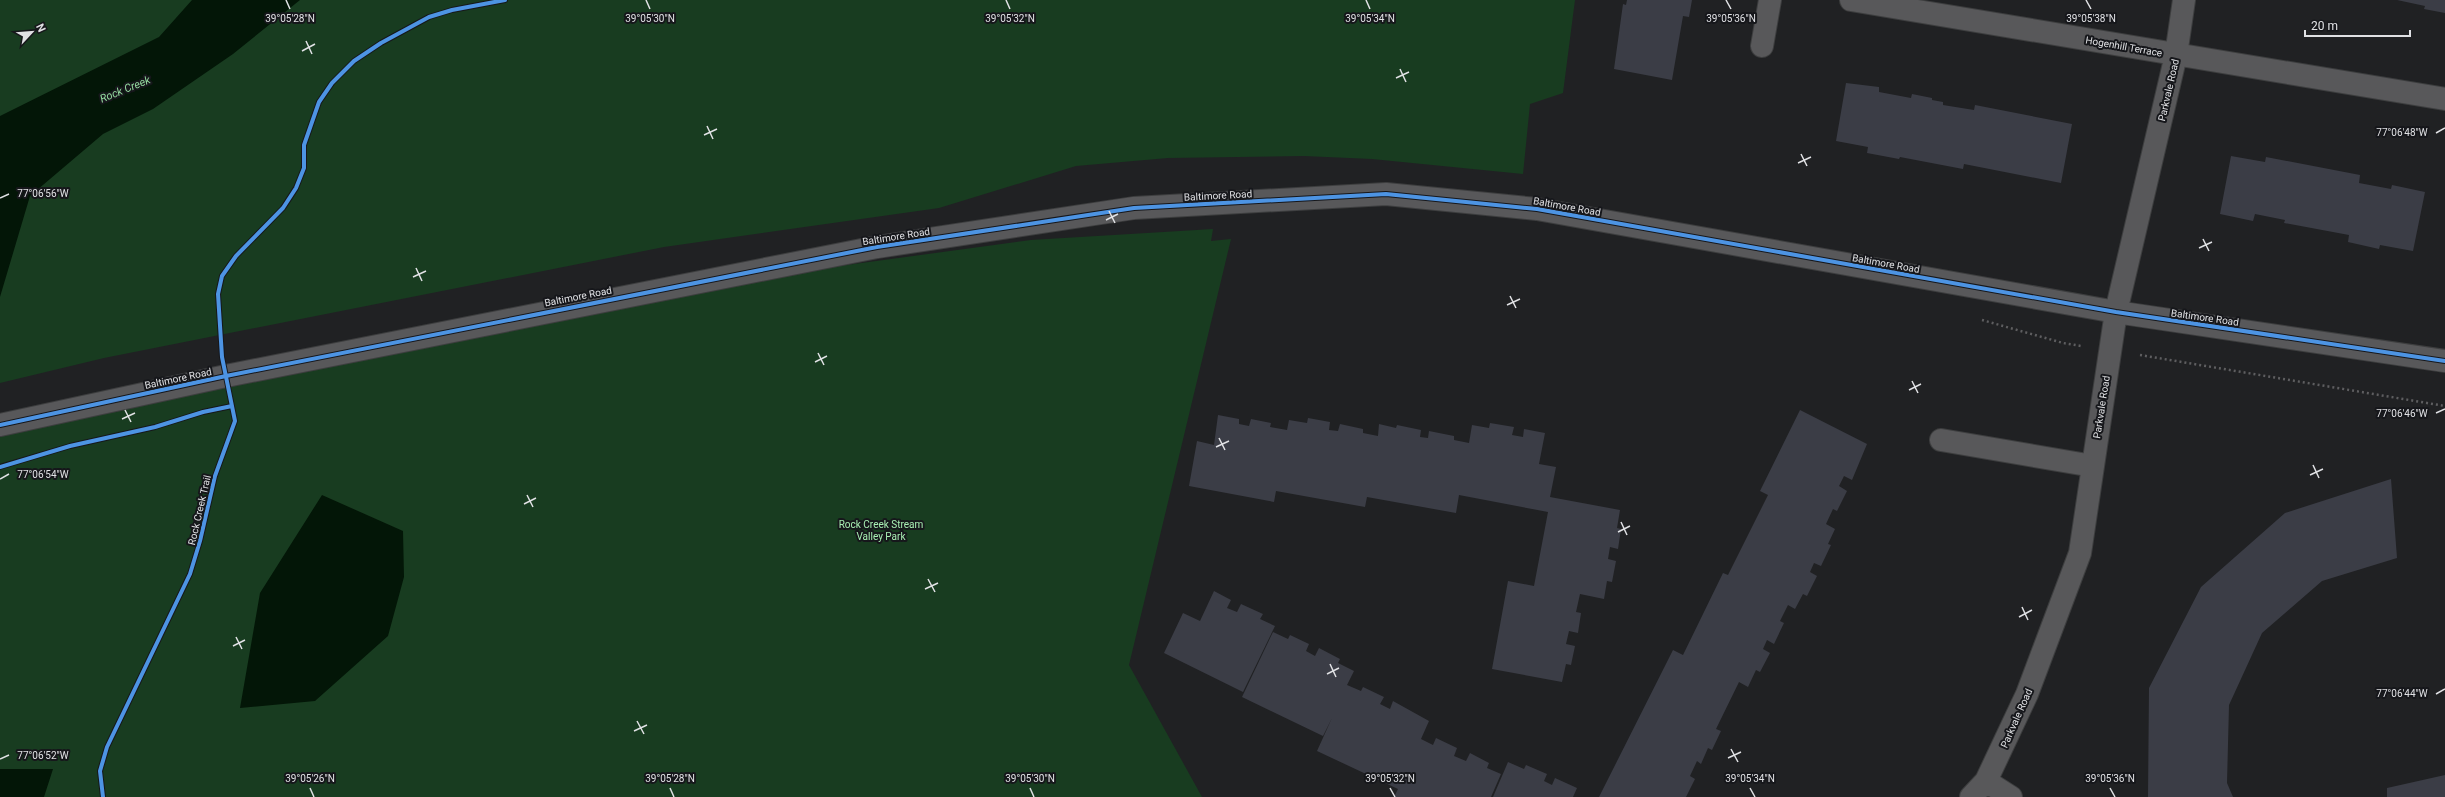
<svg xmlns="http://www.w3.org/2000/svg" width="2445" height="797" font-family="Roboto,sans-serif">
	<rect width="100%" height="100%" fill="#202123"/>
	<!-- green -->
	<path fill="#183c20" d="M0,0H1575L1563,93L1530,104L1523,174L1372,159L1304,156L1168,158L1076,166L939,208L664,247L104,358L0,383Z
		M1213,229L1211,241L1231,239L1129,665L1202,797H0V427L759,277L1031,240Z"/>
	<!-- water -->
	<path fill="#031607" d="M192,0H300L233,54L153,109L103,134L30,196L0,297V116L159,37Z
		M322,495L403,531L404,577L388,636L315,701L240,708L260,593Z
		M0,769H53L44,797H0Z"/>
	<!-- building -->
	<path fill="#3b3d46" d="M1627,0H1692L1689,17L1683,16L1672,80L1614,69L1623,4L1626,5Z
		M2397,0H2445V13L2424,9L2425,6Z
		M1846,83L1879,87V92L1911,98L1912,94L1932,98V100L1943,102V105L1974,110L1975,105L2072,124L2061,183L1964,164L1963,169L1900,157L1899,159L1867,153L1868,147L1836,141Z
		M2231,156L2265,162L2266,157L2360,175L2359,183L2391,189L2392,185L2425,192L2413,251L2380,245L2379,249L2348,242L2349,235L2284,223L2285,220L2255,214L2253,221L2220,214Z
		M1800,410L1867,444L1852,480L1844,476L1839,486L1847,491L1837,511L1833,509L1826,524L1835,529L1828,544L1831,545L1821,566L1814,563L1810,572L1817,576L1807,596L1803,594L1795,609L1788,605L1780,621L1784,623L1774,644L1767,640L1763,649L1770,653L1760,672L1756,670L1748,687L1739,682L1716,729L1721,731L1712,750L1708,748L1701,764L1697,761L1690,776L1695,779L1686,797H1599L1673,650L1683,655L1723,573L1728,575L1768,495L1760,491Z
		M1218,415L1239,419V424L1249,426L1251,419L1271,423L1270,427L1287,430L1289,420L1307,423L1308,418L1330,422L1329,430L1338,431L1340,424L1363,429V433L1378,436L1379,424L1396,428L1397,425L1421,430L1420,437L1428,438L1429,431L1454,436V440L1469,443L1472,425L1489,428L1490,423L1514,427L1512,435L1523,437L1524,429L1545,433L1539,464L1556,467L1550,497L1620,510L1617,528L1621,529L1618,549L1610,547L1608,559L1616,561L1612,582L1607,581L1604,599L1580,594L1576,612L1581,613L1578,633L1569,631L1566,644L1575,646L1571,665L1566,664L1562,682L1492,669L1508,581L1534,586L1548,512L1459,495L1456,513L1367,497L1365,507L1276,491L1274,502L1189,486L1197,441L1214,445Z
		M2391,479L2397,558L2322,581L2262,633L2229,705L2227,783L2233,797H2148L2149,688L2201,587L2285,513Z
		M1214,591L1231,600L1227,608L1237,612L1241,604L1263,614L1260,619L1275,626L1243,692L1164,653L1183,613L1200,621Z
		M1273,632L1288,639L1290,635L1309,644L1306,651L1315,656L1319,648L1340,659L1338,663L1354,671L1347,685L1361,691L1363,687L1384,697L1380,704L1390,709L1393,701L1429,721L1421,739L1433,745L1436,738L1457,748L1454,756L1466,761L1470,753L1489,763L1487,768L1501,774L1491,797H1394L1398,789L1317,751L1332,718L1323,736L1242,697Z
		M1508,762L1524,769L1526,765L1547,774L1544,781L1552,785L1555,778L1577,788L1573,797H1493Z
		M2445,775V797H2387V788Z"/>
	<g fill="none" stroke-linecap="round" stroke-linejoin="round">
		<defs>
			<path id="minor" d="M1851,0L2445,99
				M1762,46L1770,0
				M0,425L226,376L877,247L1134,208L1386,194L1537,209L2116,312L2445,361
				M1941,440L2093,466
				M1986,781L2011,797
				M1971,797L1986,781L2027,694L2080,553L2116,312L2176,55L2184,0"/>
		</defs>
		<!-- minor casing -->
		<use href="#minor" stroke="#3d3e3f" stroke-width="24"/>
		<!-- path -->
		<path stroke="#5e5e60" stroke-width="2.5" stroke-dasharray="2 3" stroke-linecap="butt" d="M1982,320L2063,343L2081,346
			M2140,355L2445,406"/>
		<!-- minor -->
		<use href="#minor" stroke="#58585a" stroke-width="22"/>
		<defs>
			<path id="cycleway" d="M0,425L226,376L877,247L1134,208L1386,194L1537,209L2116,312L2445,361
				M0,467L70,446L155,427L203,412L232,406
				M103,797L100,771L107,747L190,574L200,541L215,476L235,421L222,357L218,294L222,276L236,256L283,208L296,188L304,168V145L319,102L332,83L354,61L381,43L429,17L452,10L505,0"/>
		</defs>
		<!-- cycleway casing -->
		<use href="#cycleway" stroke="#16171b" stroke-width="6"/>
		<!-- cycleway -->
		<use href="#cycleway" stroke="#4d94e3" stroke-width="4"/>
	</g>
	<!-- ticks -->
	<path fill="none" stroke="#e0e1e4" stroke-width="1.5" d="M286,0L290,9M646,0L650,9M1006,0L1010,9M1366,0L1370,9M1726,0L1731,9M2086,0L2091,9M306,41L312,54M302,51L315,44M1400,69L1406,82M1396,78L1409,72M707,126L713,139M2436,133L2445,128M704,135L717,129M1801,154L1807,166M1798,163L1811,157M0,198L9,194M1109,211L1115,223M1106,220L1118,214M2203,239L2209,251M2199,248L2212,242M416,268L422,281M413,277L426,271M1510,296L1516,308M1507,305L1520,299M818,353L824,365M815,362L827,356M1912,381L1918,393M1909,390L1921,384M125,410L131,422M2436,413L2445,409M122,419L135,413M1219,438L1225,450M1216,447L1229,441M2313,465L2319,478M2310,475L2323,469M0,479L9,474M527,495L533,507M524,504L536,498M1621,522L1627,535M1618,532L1630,526M928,579L935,592M925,589L938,583M2022,607L2028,620M2019,617L2032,610M236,637L242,649M233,646L245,640M1330,664L1336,677M1327,674L1339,668M2436,694L2445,689M637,721L644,734M634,731L647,725M1731,749L1738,762M1728,758L1741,752M0,759L9,755M310,788L314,797M670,788L674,797M1030,788L1034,797M1390,788L1395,797M1750,788L1755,797M2110,788L2115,797"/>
	<g text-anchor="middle" stroke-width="4" stroke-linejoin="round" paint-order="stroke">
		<!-- street labels -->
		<g font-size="10" fill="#e0e1e4" stroke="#16171b">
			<text transform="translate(2124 46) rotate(10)" y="4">Hogenhill Terrace</text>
			<text transform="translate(2168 90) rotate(-77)" y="4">Parkvale Road</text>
			<text transform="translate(1218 195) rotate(-3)" y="4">Baltimore Road</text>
			<text transform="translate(1567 206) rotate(10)" y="4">Baltimore Road</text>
			<text transform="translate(896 236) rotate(-9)" y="4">Baltimore Road</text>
			<text transform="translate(1886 263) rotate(10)" y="4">Baltimore Road</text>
			<text transform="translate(578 296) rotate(-11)" y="4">Baltimore Road</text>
			<text transform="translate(2205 317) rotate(8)" y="4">Baltimore Road</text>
			<text transform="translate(178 378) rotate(-12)" y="4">Baltimore Road</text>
			<text transform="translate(2101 407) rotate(-81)" y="4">Parkvale Road</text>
			<text transform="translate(199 510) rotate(-77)" y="4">Rock Creek Trail</text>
			<text transform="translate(2016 718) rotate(-66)" y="4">Parkvale Road</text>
		</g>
		<!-- park labels -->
		<g font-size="10" fill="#a8efb3" stroke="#16171b">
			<text x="881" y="528">Rock Creek Stream<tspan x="881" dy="12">Valley Park</tspan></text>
		</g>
		<!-- water labels -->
		<g font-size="11" font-style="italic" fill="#94db9f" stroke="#16171b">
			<text transform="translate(125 89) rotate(-22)" y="4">Rock Creek</text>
		</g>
	</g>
	<g font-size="10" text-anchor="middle" fill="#e0e1e4" stroke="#16171b" stroke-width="4" stroke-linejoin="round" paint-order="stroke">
		<text x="2091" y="22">39°05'38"N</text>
		<text x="290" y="22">39°05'28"N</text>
		<text x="650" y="22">39°05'30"N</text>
		<text x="1010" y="22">39°05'32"N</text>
		<text x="1370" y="22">39°05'34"N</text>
		<text x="1731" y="22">39°05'36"N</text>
		<text x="2402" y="136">77°06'48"W</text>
		<text x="43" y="197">77°06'56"W</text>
		<text x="2402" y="417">77°06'46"W</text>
		<text x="43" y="478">77°06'54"W</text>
		<text x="2402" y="697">77°06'44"W</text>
		<text x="43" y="759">77°06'52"W</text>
		<text x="310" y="782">39°05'26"N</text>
		<text x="670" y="782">39°05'28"N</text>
		<text x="1030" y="782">39°05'30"N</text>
		<text x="1390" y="782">39°05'32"N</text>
		<text x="1750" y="782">39°05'34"N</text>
		<text x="2110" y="782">39°05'36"N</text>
	</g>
	<!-- north arrow -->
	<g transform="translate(32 32) rotate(64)" stroke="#16171b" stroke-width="3" paint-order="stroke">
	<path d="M0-3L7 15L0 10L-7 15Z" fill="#e0e1e4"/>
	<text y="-6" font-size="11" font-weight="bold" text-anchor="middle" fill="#e0e1e4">N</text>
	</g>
	<!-- scale -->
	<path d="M2305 30v6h105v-6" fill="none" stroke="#e0e1e4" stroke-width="2"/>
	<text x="2311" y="30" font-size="12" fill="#e0e1e4" stroke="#16171b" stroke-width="3" paint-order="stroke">20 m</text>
</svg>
